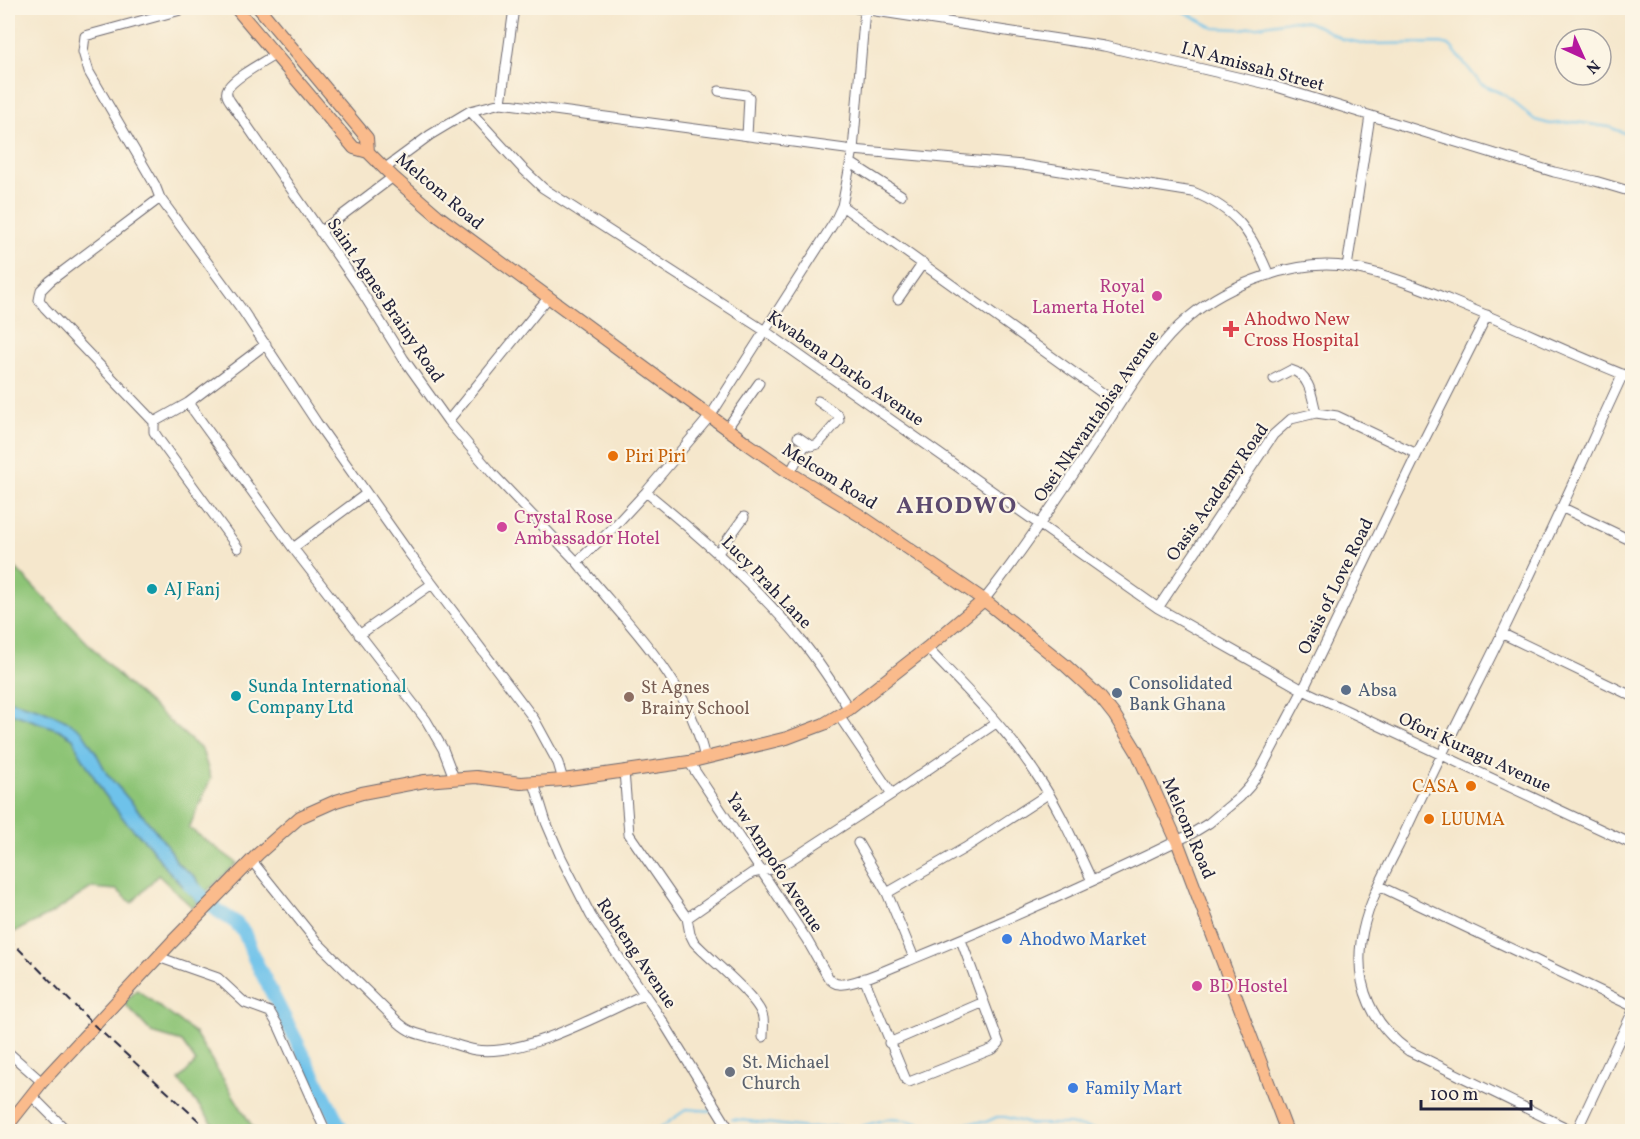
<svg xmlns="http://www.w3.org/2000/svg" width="1640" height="1139" font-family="Vollkorn,serif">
	<rect width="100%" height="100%" fill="#fcf5e5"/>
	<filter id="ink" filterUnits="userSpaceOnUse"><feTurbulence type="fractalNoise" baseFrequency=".0167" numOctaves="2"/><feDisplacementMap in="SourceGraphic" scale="12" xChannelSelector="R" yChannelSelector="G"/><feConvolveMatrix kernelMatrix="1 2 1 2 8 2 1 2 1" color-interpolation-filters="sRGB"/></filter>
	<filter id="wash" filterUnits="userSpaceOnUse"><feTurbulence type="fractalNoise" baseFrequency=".008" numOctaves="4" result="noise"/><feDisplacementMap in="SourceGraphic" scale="24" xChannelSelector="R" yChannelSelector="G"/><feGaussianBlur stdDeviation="1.35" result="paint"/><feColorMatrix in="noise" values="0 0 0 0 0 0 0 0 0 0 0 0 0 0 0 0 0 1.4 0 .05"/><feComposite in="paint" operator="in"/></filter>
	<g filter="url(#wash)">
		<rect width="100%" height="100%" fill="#f5e7cc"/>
		<!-- green -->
		<path fill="#8dc476" stroke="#587358" stroke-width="1.5" d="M8,560L125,682L202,750L211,778L189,828L237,863L205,893L195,877L177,863L171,851L155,830L107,774L95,751L66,720L40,709L8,700Z
			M8,712L60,730L73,738L78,750L103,792L126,822L149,845L165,867L198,902L193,908L158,875L132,903L117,890L91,888L51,914L10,934L8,931Z
			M137,990L195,1033L255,1131H216L213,1124L179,1080L196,1062L182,1042L152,1033L124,1003Z"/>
		<!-- water -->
		<path fill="#6ec2ea" stroke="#487292" stroke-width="1.5" d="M8,700L40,709L66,720L82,731L95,751L107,774L155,830L171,851L177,863L195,877L205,893L198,902L165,867L149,845L126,822L103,792L78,750L73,738L60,730L8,712Z"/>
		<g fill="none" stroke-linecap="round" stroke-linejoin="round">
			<!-- stream -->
			<path stroke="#6ec2ea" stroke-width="2" d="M1177,8L1214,28L1241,29L1294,20L1308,22L1320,27L1342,39L1367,44L1441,43L1449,45L1453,49L1481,84L1505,95L1535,120L1550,124L1576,122L1609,127L1632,136
				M732,1119L808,1128L838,1126L856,1128L887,1119L905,1120L944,1130L967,1123L986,1122L997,1117H1005L1030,1124H1069L1107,1132
				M654,1132L687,1109L712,1111"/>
			<!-- river -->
			<path stroke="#6ec2ea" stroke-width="14" d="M190,885L218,911L235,922L244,932L254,958L343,1132"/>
		</g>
	</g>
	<g filter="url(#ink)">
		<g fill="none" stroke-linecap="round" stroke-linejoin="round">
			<defs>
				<path id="minor" d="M188,8L85,36L83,52L89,72L155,185L160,198L243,311L317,423L409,553L534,719L558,763L563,780
					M856,8L1104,46L1267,84L1554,172L1595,181L1632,192
					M276,54C264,62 236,76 228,88C225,93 227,97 230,101L357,284L403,358L448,421L492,473L577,562
					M719,91L746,95L749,97L747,136
					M501,103L514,8
					M470,111L501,103L853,150L1023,165L1193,192C1237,210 1251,232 1269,275
					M851,163L901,195
					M384,169L430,135L470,111L522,168L543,188L765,331L1158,608L1303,690L1632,844
					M160,198L50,281L41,290L39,300L45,308L154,422V432L160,441L238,548
					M842,206L1119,405
					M320,232L393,177
					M1347,267L1370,116
					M898,299L923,263
					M1274,379L1291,370C1310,375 1312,397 1316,413
					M188,403L293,548L366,494
					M448,421L548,298
					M154,422L188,403L266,344
					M727,428L759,383
					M798,437L811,446L818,444L839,420L838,415L818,401
					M790,473L806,443
					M646,492C700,536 761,590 805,645C821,665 835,687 849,709
					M1561,507L1632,541
					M293,548L426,720L443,749L454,778
					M717,554L744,517
					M984,600C1026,547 1063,490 1101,433C1126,395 1153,347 1189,317C1228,284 1297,258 1349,267C1387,274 1422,288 1457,303C1516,327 1573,355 1632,378
					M1158,608L1273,435L1291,419L1316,413L1337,416L1417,454
					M1503,634L1632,696
					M359,635L432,584
					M927,648C965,688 1006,728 1036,774C1059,807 1075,845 1092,881
					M839,716L892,794
					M705,759C689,679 626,623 577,562L611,530L646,492L711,415L835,221L842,206L853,150L865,9
					M689,762L807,940L828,977C831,981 834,984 839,984C854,986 892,967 908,961C1003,922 1098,880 1191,834L1209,823L1240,797L1250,786L1260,771L1303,690L1417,454L1487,315
					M624,771L629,834L687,918L752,873L776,868L792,859L892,794L996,723
					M534,783L546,822L561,857L591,916L662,1020L731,1132
					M858,843L887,893
					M252,861L317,942L399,1023C411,1034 422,1035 437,1039C450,1042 463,1048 476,1050C524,1057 601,1014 645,994
					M1379,886L1632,1006
					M687,918L690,934L694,942C709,959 760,998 763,1018C764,1024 763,1031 763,1037
					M158,957L218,978L245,1003L270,1012L279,1027L326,1132
					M914,958L887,893L965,848L1048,794
					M864,978L906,1080L909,1082L993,1049L999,1043L961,940
					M889,1043L984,1002
					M8,1052L42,1082
					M31,1095L68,1132
					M1575,1132L1409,1051C1373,1025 1355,987 1361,942C1365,908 1384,875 1399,845C1423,793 1448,741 1474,690C1527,586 1574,480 1623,374
					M1576,1132L1632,1013"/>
				<path id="major" d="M236,8L354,148L368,152
					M259,8L367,138L368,152L393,177L438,216L748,444L790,473L861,516L984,600L1065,665L1100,697L1115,716L1137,752L1177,841L1287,1132
					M8,1125L42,1082L172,942L258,854L300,817L336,801L362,793L425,781L476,777L521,783L563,780L689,762L787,738L824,724L849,709L927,648L984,600"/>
			</defs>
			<!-- minor casing -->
			<use href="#minor" stroke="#6c676e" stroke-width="11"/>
			<!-- major casing -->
			<use href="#major" stroke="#6c676e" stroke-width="14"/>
			<!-- minor -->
			<use href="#minor" stroke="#fff" stroke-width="9"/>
			<!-- major -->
			<use href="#major" stroke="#fabb8c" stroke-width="12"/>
			<!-- rail -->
			<path stroke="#22223b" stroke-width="2" stroke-dasharray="9 4.5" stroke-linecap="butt" d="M8,938L94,1025L211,1132"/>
		</g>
	</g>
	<!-- markers -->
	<g fill="#d1479c" stroke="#fcf5e5" stroke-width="2">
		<circle cx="1157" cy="296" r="6"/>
		<circle cx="502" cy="527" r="6"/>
		<circle cx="1197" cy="986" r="6"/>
	</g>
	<path fill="#e0444e" stroke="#fcf5e5" stroke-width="2" d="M1228 320h6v6h6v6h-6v6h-6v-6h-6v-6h6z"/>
	<g fill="#e8710a" stroke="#fcf5e5" stroke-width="2">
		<circle cx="613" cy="456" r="6"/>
		<circle cx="1471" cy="786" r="6"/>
		<circle cx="1429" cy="819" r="6"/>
	</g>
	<g fill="#0f9aa8" stroke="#fcf5e5" stroke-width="2">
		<circle cx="152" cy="589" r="6"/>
		<circle cx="236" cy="696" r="6"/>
	</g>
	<g fill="#5c6f8a" stroke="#fcf5e5" stroke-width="2">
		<circle cx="1346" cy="690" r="6"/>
		<circle cx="1117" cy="693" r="6"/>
	</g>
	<circle fill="#8d6e63" stroke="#fcf5e5" stroke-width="2" cx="629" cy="697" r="6"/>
	<g fill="#3f7fe0" stroke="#fcf5e5" stroke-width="2">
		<circle cx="1007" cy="939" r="6"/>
		<circle cx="1073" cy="1088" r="6"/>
	</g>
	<circle fill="#6b7280" stroke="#fcf5e5" stroke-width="2" cx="730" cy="1072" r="6"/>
	<g text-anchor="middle" stroke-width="4.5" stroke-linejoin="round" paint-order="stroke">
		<!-- street labels -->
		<g font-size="18" fill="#22223b" stroke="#fcf5e5">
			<text transform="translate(1253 66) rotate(15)" y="6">I.N Amissah Street</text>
			<text transform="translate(440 191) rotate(40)" y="6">Melcom Road</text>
			<text transform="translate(386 300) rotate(56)" y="6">Saint Agnes Brainy Road</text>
			<text transform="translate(846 368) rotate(35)" y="6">Kwabena Darko Avenue</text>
			<text transform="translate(1096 416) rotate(-55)" y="6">Osei Nkwantabisa Avenue</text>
			<text transform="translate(830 476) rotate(32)" y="6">Melcom Road</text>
			<text transform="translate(1217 492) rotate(-55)" y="6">Oasis Academy Road</text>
			<text transform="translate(767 582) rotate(46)" y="6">Lucy Prah Lane</text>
			<text transform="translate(1335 586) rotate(-64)" y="6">Oasis of Love Road</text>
			<text transform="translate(1475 752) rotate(25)" y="6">Ofori Kuragu Avenue</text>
			<text transform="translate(1189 828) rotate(67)" y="6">Melcom Road</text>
			<text transform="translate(775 862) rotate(57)" y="6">Yaw Ampofo Avenue</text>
			<text transform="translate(637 953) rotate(56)" y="6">Robteng Avenue</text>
		</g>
		<!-- hotel labels -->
		<g font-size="18" fill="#b23c85" stroke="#fcf5e5" text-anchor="start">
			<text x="1145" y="292" text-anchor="end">Royal<tspan x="1145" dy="21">Lamerta Hotel</tspan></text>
			<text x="514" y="523">Crystal Rose<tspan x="514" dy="21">Ambassador Hotel</tspan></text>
			<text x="1209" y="992">BD Hostel</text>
		</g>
		<!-- health labels -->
		<g font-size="18" fill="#be3a42" stroke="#fcf5e5" text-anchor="start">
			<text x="1244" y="325">Ahodwo New<tspan x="1244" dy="21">Cross Hospital</tspan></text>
		</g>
		<!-- food labels -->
		<g font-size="18" fill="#c56008" stroke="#fcf5e5" text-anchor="start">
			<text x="625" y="462">Piri Piri</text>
			<text x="1459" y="792" text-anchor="end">CASA</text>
			<text x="1441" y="825">LUUMA</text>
		</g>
		<!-- culture labels -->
		<g font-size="18" fill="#0d838f" stroke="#fcf5e5" text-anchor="start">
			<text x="164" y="595">AJ Fanj</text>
			<text x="248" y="692">Sunda International<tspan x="248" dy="21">Company Ltd</tspan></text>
		</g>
		<!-- service labels -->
		<g font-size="18" fill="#4e5e75" stroke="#fcf5e5" text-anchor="start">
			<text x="1129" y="689">Consolidated<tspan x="1129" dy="21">Bank Ghana</tspan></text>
			<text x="1358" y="696">Absa</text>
		</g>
		<!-- education labels -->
		<g font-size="18" fill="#785e54" stroke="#fcf5e5" text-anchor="start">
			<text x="641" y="693">St Agnes<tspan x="641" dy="21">Brainy School</tspan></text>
		</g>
		<!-- shop labels -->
		<g font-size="18" fill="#366cbe" stroke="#fcf5e5" text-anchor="start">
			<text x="1019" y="945">Ahodwo Market</text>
			<text x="1085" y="1094">Family Mart</text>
		</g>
		<!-- worship labels -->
		<g font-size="18" fill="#5b616d" stroke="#fcf5e5" text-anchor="start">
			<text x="742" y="1068">St. Michael<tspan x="742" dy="21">Church</tspan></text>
		</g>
		<!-- district labels -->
		<g font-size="24" font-weight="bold" letter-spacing="1.5" fill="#5c4a6f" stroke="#fcf5e5">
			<text x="957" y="513">AHODWO</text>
		</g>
	</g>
	<!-- margin -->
	<rect width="1640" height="1139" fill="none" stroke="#fcf5e5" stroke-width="30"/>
	<!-- north arrow -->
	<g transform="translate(1583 57) rotate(135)"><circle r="28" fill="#fcf5e5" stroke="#a5a1a1" stroke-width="1.5"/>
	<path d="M0-4.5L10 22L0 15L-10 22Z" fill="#b5179e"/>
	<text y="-9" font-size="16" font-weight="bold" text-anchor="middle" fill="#22223b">N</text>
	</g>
	<!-- scale -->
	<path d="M1421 1100v9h110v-9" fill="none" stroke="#22223b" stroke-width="3"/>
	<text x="1430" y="1100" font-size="18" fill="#22223b" stroke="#fcf5e5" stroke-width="4.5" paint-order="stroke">100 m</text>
</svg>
